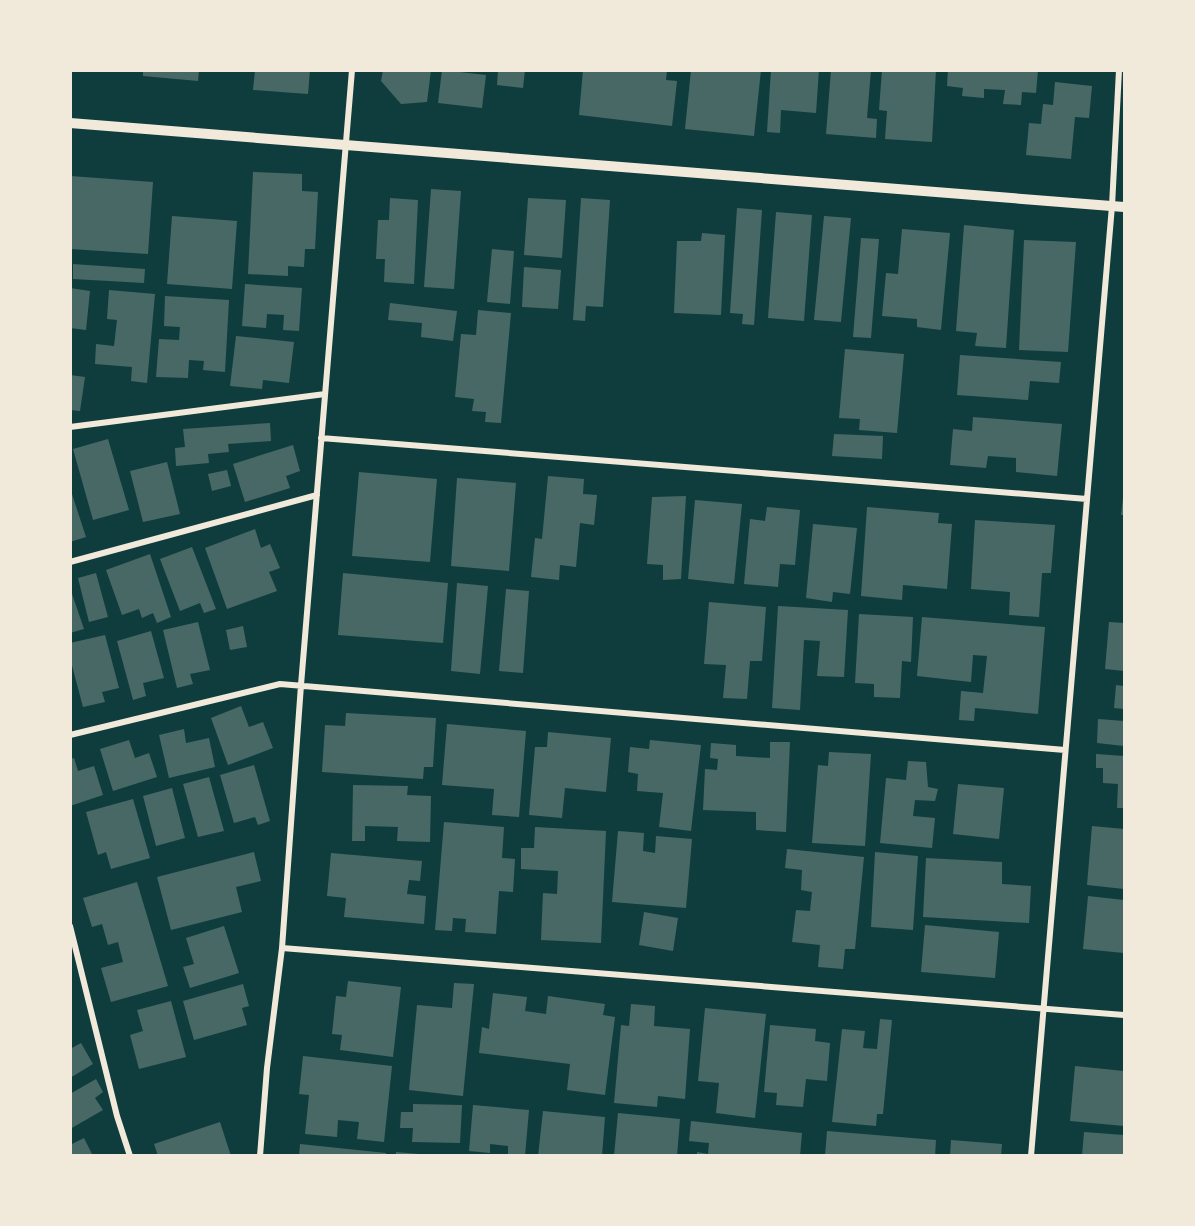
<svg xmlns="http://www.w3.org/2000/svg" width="1195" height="1226" font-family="'Space Grotesk',sans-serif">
	<rect width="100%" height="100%" fill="#0f3d3e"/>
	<!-- building -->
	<path fill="#486865" d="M143,70H199L198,81L143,76Z
		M255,70H310L308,94L253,90Z
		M383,70H431L427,102L401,104L381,81Z
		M442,70L486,75L482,108L438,103Z
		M498,70H525L523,88L497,85Z
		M583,70H667L666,80L677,81L672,126L579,115Z
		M691,70H761L754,136L685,129Z
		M771,70H819L816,113L781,110L780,133L767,132Z
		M831,70H871L867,118L877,119L876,138L826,134Z
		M882,70H936L932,142L885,139L887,111L879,110Z
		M948,70H1038L1036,93L1022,92L1021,105L1003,104L1005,90L984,89V98L962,96L963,88L947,86Z
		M1055,82L1092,86L1089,118L1075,117L1071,159L1026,155L1029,123L1041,124L1043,104L1053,105Z
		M253,172L302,174V191L318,192L315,249H305L304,267L288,266V276L248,274Z
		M70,176L153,182L148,254L70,249Z
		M431,189L461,191L454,289L424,287Z
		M390,198L418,200L414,284L384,282L385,259H376L378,220H389Z
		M528,198L566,200L562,258L524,255Z
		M581,198L610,200L603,307L586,306L585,321L573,320Z
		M737,208L762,210L754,325L742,324L743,314L730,313Z
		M776,212L812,215L804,321L768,318Z
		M172,216L237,221L232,289L167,284Z
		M824,216L851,218L841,322L814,320Z
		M964,225L1014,230L1006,348L975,346L977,333L956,331Z
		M902,229L950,233L941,330L917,327V319L882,316L886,273L898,274Z
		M702,233L725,235L721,315L674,313L677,241H701Z
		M861,238L879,239L871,338L853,337Z
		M1024,240L1076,242L1068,352L1019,350Z
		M492,249L514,251L510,304L487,302Z
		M73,264L145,269L144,283L73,279Z
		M524,267L561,270L558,309L522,307Z
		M245,284L302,288L299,331L283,330L284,315L267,314L266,328L242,326Z
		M70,288L90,291L86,330L70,328Z
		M109,290L155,294L147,383L131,381L132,367L95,364L96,344L114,346L117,320L107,319Z
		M165,296L229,300L225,372L203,370L204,361L189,360L188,378L156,377L159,339L179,340L180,327L164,326Z
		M390,303L457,311L453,341L421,337L422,323L388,320Z
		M478,310L511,313L501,423L485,422L486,412L472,411L474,399L455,397L461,334L476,335Z
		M236,336L294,342L289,383L263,380L262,389L230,386Z
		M845,349L904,354L897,433L859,430L860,419L839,418Z
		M960,355L1061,362L1059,383L1030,381L1028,400L957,395Z
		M70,375L85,377L80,411L70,410Z
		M973,417L1062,424L1057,476L1016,472V458L988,456L986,468L950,465L953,429L972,431Z
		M270,423L271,441L228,444L229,452L208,454L209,463L176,466L175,448L185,447L183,429Z
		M834,434L883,436L882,459L832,456Z
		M108,439L129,510L93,520L73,449Z
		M293,445L300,471L286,476L290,488L245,502L233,464Z
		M167,462L180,514L143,522L130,471Z
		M227,470L231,486L212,491L208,474Z
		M359,472L437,479L430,562L352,556Z
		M548,476L584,479L583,494L597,495L594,525L580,523L576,567L560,565L559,580L531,577L535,538L542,539Z
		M457,478L516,483L509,571L451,566Z
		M70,488L86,537L70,542Z
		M686,496L681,579L663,580V565L647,564L652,497Z
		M1123,498H1124V515H1121Z
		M695,500L742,504L734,584L688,579Z
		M767,507L800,510L795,565L780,564L778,587L744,584L750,519L765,521Z
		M867,507L939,513L938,523L952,524L947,589L903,585L902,600L861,596Z
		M975,520L1055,525L1051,573H1042L1039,617L1009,615L1010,592L971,589Z
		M813,524L857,528L850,594L833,592L832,602L806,598Z
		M255,529L261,548L270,544L280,568L269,572L277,591L227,609L205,548Z
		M192,547L216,609L204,613L200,603L180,611L160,559Z
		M150,554L171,617L157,623L153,613L142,618L139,609L122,615L106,570Z
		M96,573L108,617L89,622L78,578Z
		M343,573L448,583L443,643L338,635Z
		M457,583L488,586L480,674L451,671Z
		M70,588L84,629L70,633Z
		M506,589L529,591L523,673L499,671Z
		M709,602L766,607L762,661H750L747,699L723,698L726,665L704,664Z
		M778,606L848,610L844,677L817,676L820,641L804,640L800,710L772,708Z
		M859,614L913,617L911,662L902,661L900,698L874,697V684L855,683Z
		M922,617L1045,627L1038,714L975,708L974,721L959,720L961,691L983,693L987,656L973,655L971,682L917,676Z
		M198,622L210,670L190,674L193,684L177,688L163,630Z
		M1109,622L1124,623V671L1105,669Z
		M243,626L247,647L230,650L226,630Z
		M151,631L164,678L143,683L146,696L133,700L117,641Z
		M105,635L119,688L102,692L105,702L83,707L70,658V643Z
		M1116,685L1124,686V709L1114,708Z
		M241,706L249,727L263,722L273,748L228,765L211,718Z
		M346,713L436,718L433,767H424L423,779L322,772L325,725L345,726Z
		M1098,719L1124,721V746L1097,743Z
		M447,724L526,731L519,817L492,815L494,789L442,785Z
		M184,729L186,743L209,738L215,767L169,778L159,735Z
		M548,732L611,738L606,792L565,788L562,818L529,815L535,747H547Z
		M129,740L135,758L149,753L157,777L113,791L100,749Z
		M650,740L701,745L691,831L659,827L663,793L637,791L638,774L628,772L630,747L649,749Z
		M770,742H790L786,832L756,830V812L703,810L705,769L717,770L718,759L710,758L711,743L736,745V756L770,758Z
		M829,752L871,754L865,846L812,843L818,765L828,766Z
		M1096,754L1124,756V808H1117L1118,784L1103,783V768H1096Z
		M74,758L78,771L94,766L103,795L70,806V759Z
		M908,761L926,762L928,787L938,789L935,801L915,800L913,816L935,818L932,848L880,843L886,778L906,780Z
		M254,765L270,821L258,825L255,817L234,823L220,775Z
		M209,777L224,831L198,837L183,784Z
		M958,784L1004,788L999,839L953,834Z
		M353,785L408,786L407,795L431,796L430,842L397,841L398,827L365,826V841H352Z
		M172,788L185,838L156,846L143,796Z
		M133,799L150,858L111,869L106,852L98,855L86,812Z
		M444,822L504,827L502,858L515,859L513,892L499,891L496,934L465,932L466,919L453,918L452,931L435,930Z
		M1092,826L1124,829V889L1087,885Z
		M535,827L606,831L601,943L541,940L543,893L557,894L558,871L521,869V848H534Z
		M618,831L644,833L643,851L655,853L656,836L692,839L686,908L612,902Z
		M787,849L864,857L855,949H845L843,969L818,967L820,945L792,942L796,910L810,911L812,892L801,890L802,870L785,868Z
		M254,852L261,881L236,887L242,912L171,930L157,877Z
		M875,852L918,856L913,930L871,927Z
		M331,853L422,861L420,881L409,880L407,894L426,896L424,924L344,917L346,898L327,896Z
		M926,858L1002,862V884L1031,886L1029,923L923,917Z
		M137,882L168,986L111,1002L101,968L123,962L118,942L108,945L102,924L92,927L83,898Z
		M1088,896L1124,900V953L1083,949Z
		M644,912L678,918L673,951L639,945Z
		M925,925L999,932L995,978L921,972Z
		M224,926L239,973L190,988L183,967L194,964L186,938Z
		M348,981L401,987L393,1057L340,1050L342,1035L332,1034L336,996L346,997Z
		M454,983L474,984L463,1096L409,1090L417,1005L452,1008Z
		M243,984L249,1006L242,1008L247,1025L194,1040L183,1001Z
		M493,993L527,997L525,1011L546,1014L548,996L605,1004L603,1015L615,1017L605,1095L567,1090L570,1064L479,1053L482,1027L489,1029Z
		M171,1001L186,1057L139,1069L130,1035L143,1031L137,1010Z
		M631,1004L655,1006L654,1026L690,1029L685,1099L658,1096L657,1107L614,1103L621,1025L629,1026Z
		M705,1008L766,1014L755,1118L716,1113L719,1083L698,1081Z
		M880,1019L892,1020L883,1114H877L876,1126L832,1122L842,1029L865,1031L863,1048L877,1049Z
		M770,1025L816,1029L815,1041L830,1043L827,1081L806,1079L803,1107L776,1105L777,1093L764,1092Z
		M81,1043L93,1064L70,1078V1049Z
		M303,1056L392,1066L384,1142L357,1139L359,1122L338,1120L337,1137L305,1134L309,1095L299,1094Z
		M1075,1066L1124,1071V1126L1070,1121Z
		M96,1079L103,1092L95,1098L103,1110L70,1129V1094Z
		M413,1104L462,1105L460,1143L412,1142L413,1128H400L401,1112H413Z
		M473,1105L529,1110L525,1156L508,1154V1146L490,1144V1153L469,1151Z
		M543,1111L605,1117L602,1156H538Z
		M618,1113L680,1119L677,1156H614Z
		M691,1121L802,1133L800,1156H697V1152L708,1154L709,1143L689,1141Z
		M220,1122L231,1156H158L154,1144Z
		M827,1131L936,1140L935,1156H825Z
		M1084,1132L1124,1135V1156H1082Z
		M84,1138L93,1156H70V1145Z
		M951,1140L1002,1144L1001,1156H950Z
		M300,1144L386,1153V1156H299Z
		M396,1152L419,1154V1156H396Z"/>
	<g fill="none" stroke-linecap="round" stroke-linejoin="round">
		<!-- minor -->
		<path stroke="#f1e9da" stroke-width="6" d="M70,427L325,394
			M321,438L1087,499
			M70,562L317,495
			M70,735L280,684L1065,750
			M70,926L117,1116L130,1156
			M282,948L1124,1015
			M260,1156L267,1068L282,948L301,685L352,70
			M1031,1156L1112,206L1119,70"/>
		<!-- tertiary -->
		<path stroke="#f1e9da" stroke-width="10" d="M70,123L1124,207"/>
	</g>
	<!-- border -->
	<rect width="1195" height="1226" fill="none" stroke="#f1e9da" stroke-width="144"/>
</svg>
